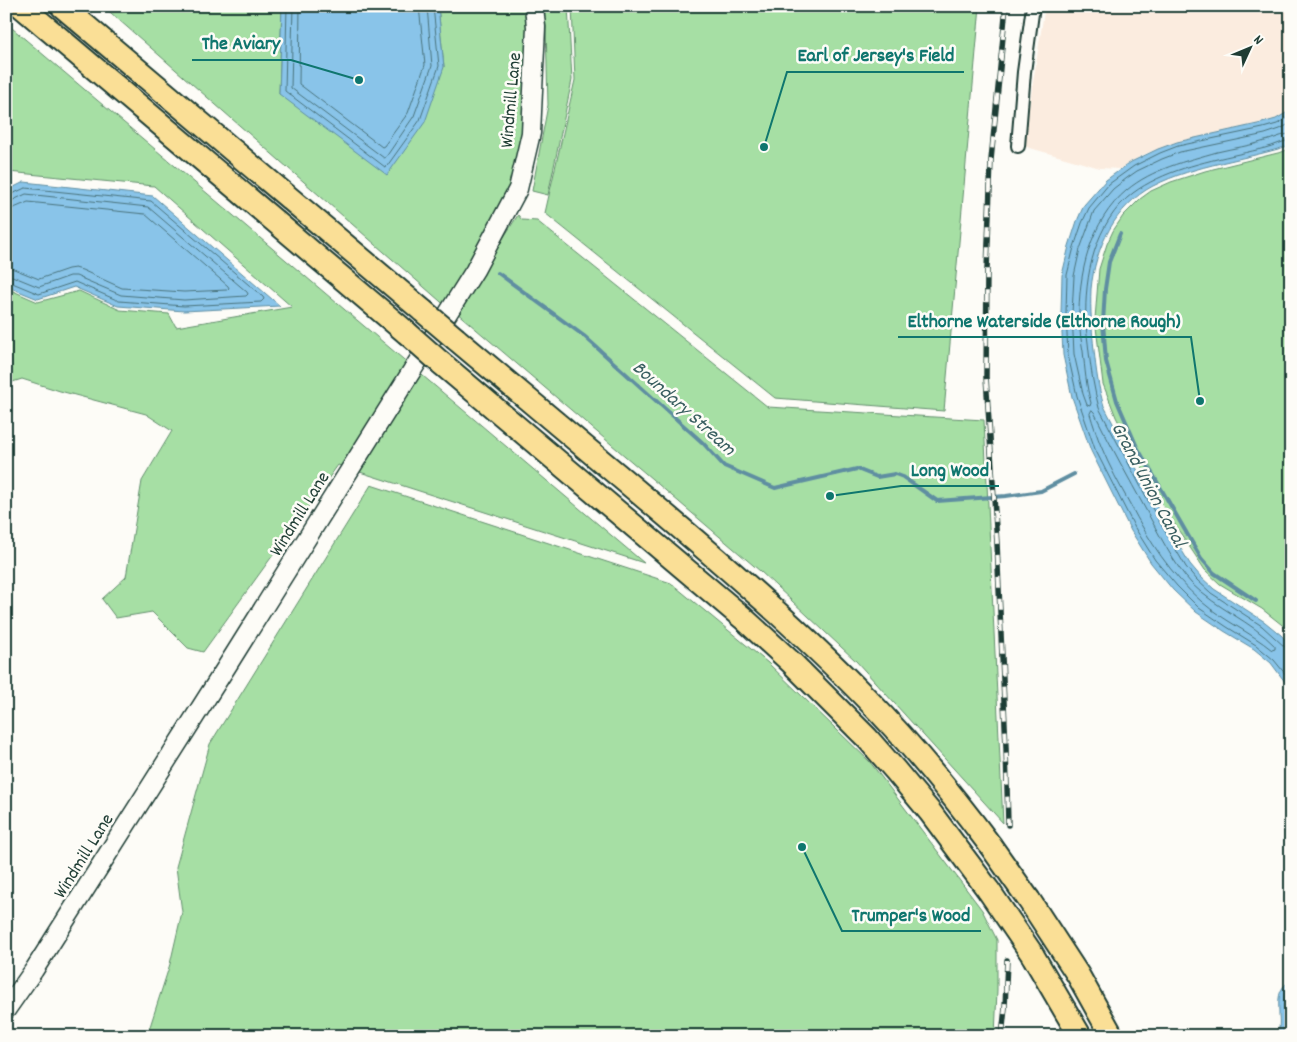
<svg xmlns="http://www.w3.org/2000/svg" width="1297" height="1042" font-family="Dekko,sans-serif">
	<rect width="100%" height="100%" fill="#fdfcf7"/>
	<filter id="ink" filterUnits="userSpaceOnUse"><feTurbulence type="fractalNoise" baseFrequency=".02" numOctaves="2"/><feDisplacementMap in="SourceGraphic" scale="10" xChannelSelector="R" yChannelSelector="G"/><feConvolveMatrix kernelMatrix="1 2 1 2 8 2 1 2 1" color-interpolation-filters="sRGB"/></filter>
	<g filter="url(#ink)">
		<!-- built -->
		<path fill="#fbecdf" d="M1045,6H1291V110L1276,119L1262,123L1177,142L1145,154L1131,162L1120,169L1100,168L1023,146Z"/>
		<!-- green -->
		<path fill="#a6dfa4" stroke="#628e6c" d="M103,6H282L279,94L444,67L438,6H530L527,118L512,188L448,308Z
			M543,6H568L572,80L548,195L532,191L548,105L546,27Z
			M572,6H980L944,411L775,398L545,213L575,80Z
			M6,23L644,563L338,465L203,652L188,648L152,612L116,618L102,599L126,577L142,481L172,431L146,414L60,391L22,379L6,384V288L38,302L79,291L120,310L169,314L176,327L292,307L154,186L8,172L6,173Z
			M1291,148V632L1262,609L1220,584L1205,570L1167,513L1134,453L1116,417L1103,384L1095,319L1099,269L1107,244L1113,231L1123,216L1140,199L1151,191L1171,182L1205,171L1282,152Z
			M518,215L522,220L537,221L768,407L984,420L1003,823L856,661L760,571L456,312Z
			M371,485L671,583L768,663L870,762L982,910L997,940V990L995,1036H147L170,964L182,912L176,867L210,744Z"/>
		<!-- water -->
		<path fill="#89c4e9" stroke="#5f8ea1" d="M282,6H438L444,67L425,122L387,175L279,94Z
			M1291,110V145C1246,160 1196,164 1153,186C1115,206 1095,248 1091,289C1090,310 1092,330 1094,350C1096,369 1098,387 1104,406L1163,519L1190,564L1201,577L1214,589L1265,622L1281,635L1291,646V690L1271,663L1254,649L1224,631L1196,612L1173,590L1151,563L1131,531L1091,451L1072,397L1063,355L1061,313L1062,275L1069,246L1077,221L1084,205L1106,180L1131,162L1158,149L1177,142L1262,123L1276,119Z
			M24,182L153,196L280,306L184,311L118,306L74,287L38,299L6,286V191Z
			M1291,980V1036H1278C1279,1029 1280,1022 1279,1016C1279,1000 1276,990 1291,980Z"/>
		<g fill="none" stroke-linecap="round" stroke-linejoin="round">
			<!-- shore -->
			<path stroke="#49737c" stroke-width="1" d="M287,6L285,91L385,167L387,166L420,120L439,66L433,6
				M293,6L291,88L384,158L386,157L414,116L432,66L427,6
				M300,6L299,84L382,147L384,146L408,113L425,65L419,6
				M1291,116L1277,124L1263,128L1178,146L1160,153L1134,166L1109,184L1089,208L1082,223L1074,247L1067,275L1066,313L1068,355L1077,396L1095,449L1135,528L1155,560L1177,586L1199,608L1227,627L1256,645L1274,660L1291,681
				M1291,123L1280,129L1265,134L1180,152L1162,159L1137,171L1127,178L1113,189L1094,211L1080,249L1074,276L1072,313L1074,354L1083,394L1087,405L1090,406L1091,403C1086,386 1085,369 1083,351C1081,341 1080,331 1079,321C1078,274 1090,221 1127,190C1152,169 1186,161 1217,152C1233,148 1250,146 1265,141C1274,139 1282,134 1291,134
				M1291,140C1282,141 1274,146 1265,148C1257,150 1248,152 1239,154C1203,162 1163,171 1133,193C1095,222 1084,276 1086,321C1086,331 1088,341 1089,352C1091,371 1094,389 1099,408L1159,521L1186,567L1197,580L1211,593L1262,626L1286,648L1291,649
				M6,195H10L25,188L151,201L263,297L264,299L261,302L184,306L119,301L75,282L39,294L10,282L6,281
				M6,202L11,201L26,194L148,207L247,292L248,294L246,296L184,300L121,295L76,276H70L39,287L12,276L6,275
				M6,209L14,208L28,202L145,214L228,286L229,288L227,290L184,292L122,288L82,270L75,268L68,269L39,279L14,269L6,267
				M1092,410L1094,412C1110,445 1128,477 1146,510C1159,534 1174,565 1192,584C1217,609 1251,621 1275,646V649L1272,650C1250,632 1224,621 1202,602C1171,575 1149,541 1130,504C1120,486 1109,466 1101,446C1097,436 1093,424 1090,414Z
				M1283,1036C1284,1030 1284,1024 1284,1018C1285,1007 1281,995 1291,986"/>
			<!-- stream -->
			<path stroke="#5f8ea1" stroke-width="4" d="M1120,234L1109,262L1105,289L1103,323L1106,361L1117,401L1137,447L1201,558L1214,573L1256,601
				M498,273L584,336L703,443L724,466L775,488L857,469L877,477L895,474L903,477L937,501L1006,496L1041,491L1074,474"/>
			<defs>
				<path id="street" d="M1018,146L1024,72L1033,6"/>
				<path id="secondary" d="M6,1010L34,970L227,666L475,270L518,189L531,133L536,27L534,6"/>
				<path id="highway" d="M21,6L407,333
					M62,6L423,311
					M456,339C523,395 590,451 656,507C728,568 800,630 866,698C911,744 952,794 990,845
					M441,363L743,618L792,663L867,738L895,770L930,812L989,891
					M1029,900L1078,975L1112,1036
					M1032,954L1080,1036"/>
			</defs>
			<!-- street casing -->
			<use href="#street" stroke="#1f3d34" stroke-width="16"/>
			<!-- secondary casing -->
			<use href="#secondary" stroke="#1f3d34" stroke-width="21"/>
			<!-- highway casing -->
			<use href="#highway" stroke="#1f3d34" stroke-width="26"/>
			<!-- street -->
			<use href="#street" stroke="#fdfcf7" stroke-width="12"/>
			<!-- secondary -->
			<use href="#secondary" stroke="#fdfcf7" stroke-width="18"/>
			<!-- highway -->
			<use href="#highway" stroke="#fadf96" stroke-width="22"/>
			<defs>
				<path id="rail" d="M1006,6L991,160L987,270L986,377L997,543L1006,747L1008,825
					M1002,1036L1005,1008L1007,960"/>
			</defs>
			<!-- rail casing -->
			<use href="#rail" stroke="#1f3d34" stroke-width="5.5"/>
			<!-- rail -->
			<use href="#rail" stroke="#fdfcf7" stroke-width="4" stroke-dasharray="11" stroke-linecap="butt"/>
			<defs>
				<path id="highway-bridge" d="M423,311L456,339
					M407,333L441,363
					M990,845L1029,900
					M989,891L1032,954"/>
			</defs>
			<!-- highway-bridge casing -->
			<use href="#highway-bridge" stroke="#1f3d34" stroke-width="26" stroke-linecap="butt"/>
			<!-- highway-bridge -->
			<use href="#highway-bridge" stroke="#fadf96" stroke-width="22"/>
		</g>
	</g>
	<g text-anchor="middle" stroke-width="5" stroke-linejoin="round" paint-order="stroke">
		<!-- street labels -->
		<g font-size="19" fill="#1f3d34" stroke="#fdfcf7">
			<text transform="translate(509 100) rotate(-85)" y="7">Windmill Lane</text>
			<text transform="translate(298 513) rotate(-58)" y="7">Windmill Lane</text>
			<text transform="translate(82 855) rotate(-58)" y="7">Windmill Lane</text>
		</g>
		<!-- water labels -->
		<g font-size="20" font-style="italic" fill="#3a5f61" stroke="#fdfcf7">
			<text transform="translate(685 407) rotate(42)" y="7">Boundary Stream</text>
			<text transform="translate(1150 484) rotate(62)" y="7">Grand Union Canal</text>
		</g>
	</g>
	<!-- callouts -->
	<path fill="none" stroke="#0f766e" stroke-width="2" d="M359 80L291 60H192M764 147L787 72H964M1200 401L1191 337H898M830 496L901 486H999M802 847L842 931H981"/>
	<g fill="#0f766e" stroke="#fdfcf7" stroke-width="2">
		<circle cx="359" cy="80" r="5"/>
		<circle cx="764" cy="147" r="5"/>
		<circle cx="1200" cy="401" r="5"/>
		<circle cx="830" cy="496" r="5"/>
		<circle cx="802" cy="847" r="5"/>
	</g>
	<g font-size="20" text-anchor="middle" font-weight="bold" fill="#0f766e" stroke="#fdfcf7" stroke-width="5" stroke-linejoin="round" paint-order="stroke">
		<text x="241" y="49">The Aviary</text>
		<text x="876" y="61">Earl of Jersey's Field</text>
		<text x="1044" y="327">Elthorne Waterside (Elthorne Rough)</text>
		<text x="950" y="476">Long Wood</text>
		<text x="911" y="921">Trumper's Wood</text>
	</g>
	<!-- margin -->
	<rect width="1297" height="1042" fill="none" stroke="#fdfcf7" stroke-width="25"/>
	<rect x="12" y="12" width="1272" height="1017" fill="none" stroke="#1f3d34" stroke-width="2" filter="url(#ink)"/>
	<!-- north arrow -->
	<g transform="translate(1250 48) rotate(46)" stroke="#fdfcf7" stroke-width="4" paint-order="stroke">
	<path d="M0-4L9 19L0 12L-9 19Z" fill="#1f3d34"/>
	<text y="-8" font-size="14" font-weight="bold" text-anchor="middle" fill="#1f3d34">N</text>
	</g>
</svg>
